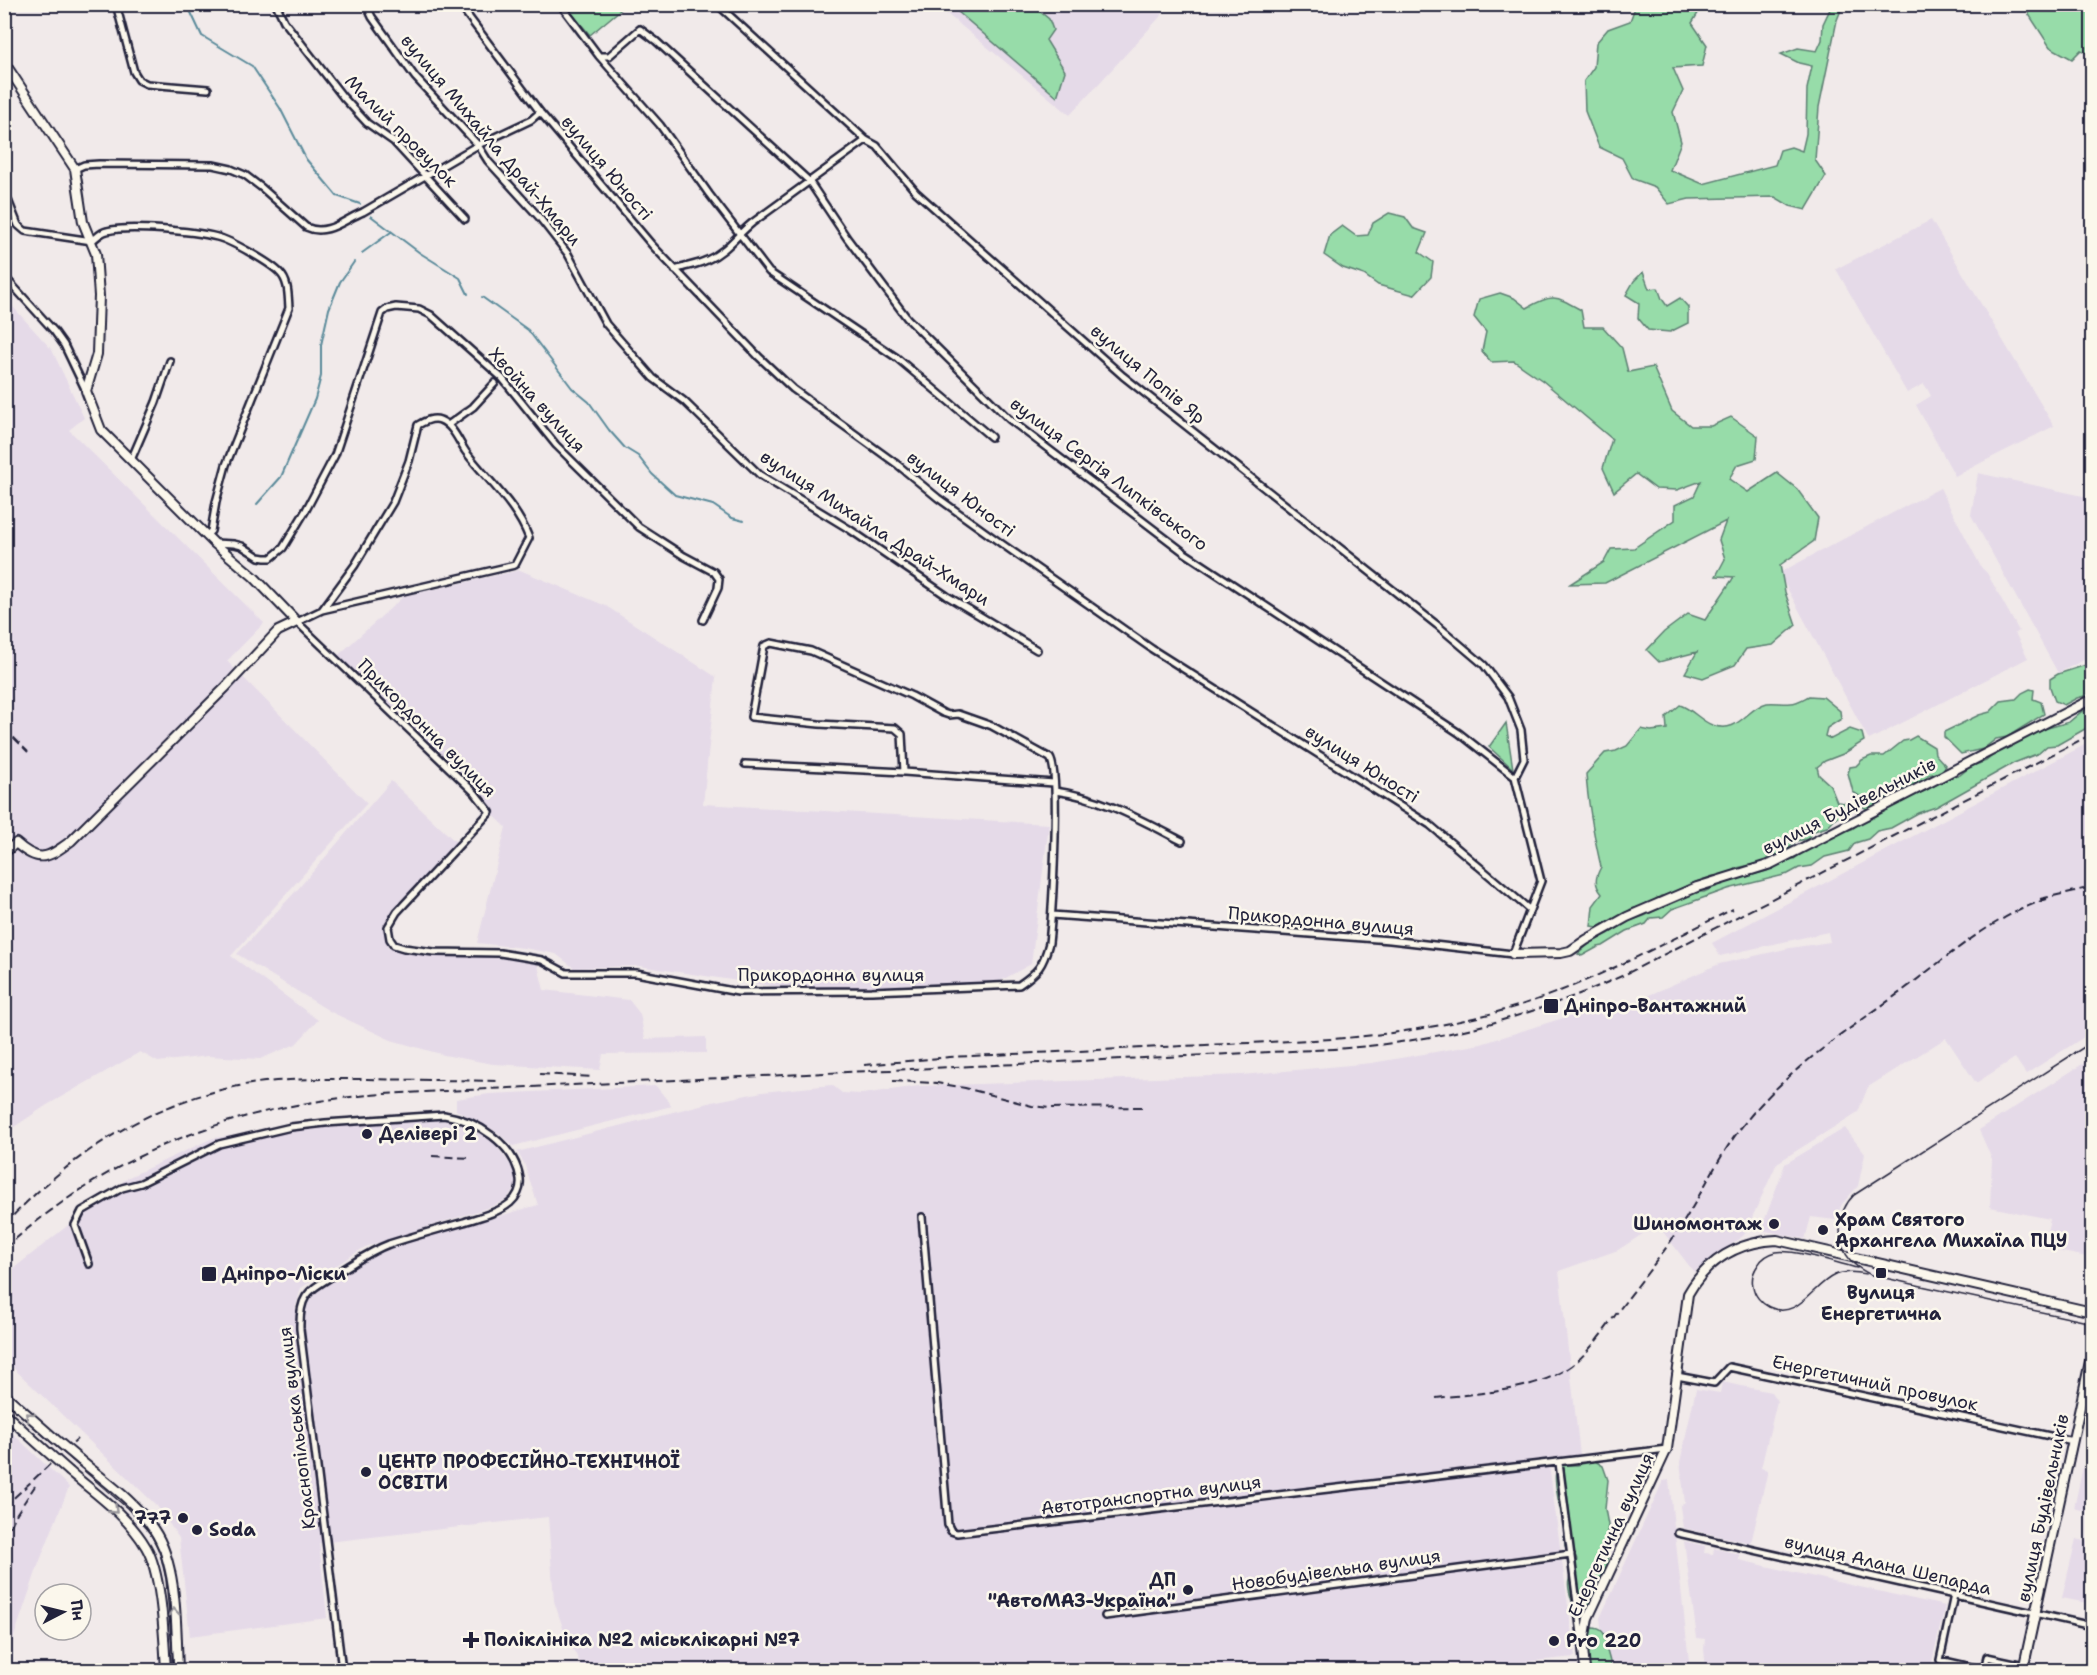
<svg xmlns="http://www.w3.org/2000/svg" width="2097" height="1675" font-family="'Shantell Sans',sans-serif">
	<rect width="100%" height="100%" fill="#f1eaea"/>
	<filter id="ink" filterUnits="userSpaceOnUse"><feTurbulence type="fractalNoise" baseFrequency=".0167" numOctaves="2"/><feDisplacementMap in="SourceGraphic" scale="12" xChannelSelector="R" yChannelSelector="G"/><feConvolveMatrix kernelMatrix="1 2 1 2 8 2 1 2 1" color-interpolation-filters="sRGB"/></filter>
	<g filter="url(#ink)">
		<!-- built -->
		<path fill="#e5dae8" d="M936,5H1171L1070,115Z
			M1931,220L2054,426L1955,476L1916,405L1931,396L1928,390L1924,384L1907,393L1836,269Z
			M4,297L52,350L84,418L69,430L264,623L227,661L367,803L231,956L318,1020L296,1044L260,1059L208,1056L158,1062L140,1052L47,1105L5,1133Z
			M1978,473L2092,498V656L2058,673L1971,515Z
			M1940,488L1981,567L1987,573L2019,631L2015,633L2028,658L1869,740L1779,573Z
			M520,570L606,606L716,677L703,804L1049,824L1031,964L995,984L798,990L639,966L574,968L556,954L524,948L477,943L506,827L333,660L404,596Z
			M2092,741V1032L2026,1074L2015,1058L1976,1083L1946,1038L1868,1087L1858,1112L1777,1163L1744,1235L1694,1272L1654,1220L1644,1233L1618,1250L1559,1271L1580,1455L1548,1458L1575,1657L1446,1670H584L565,1634L554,1601L548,1517L319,1543L327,1618L190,1636L179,1538L157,1506L5,1360L4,1276L129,1177L213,1138L312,1127L443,1117L453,1119L478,1130L493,1141L515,1171L516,1185L507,1199L493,1206L365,1247L301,1288L295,1309L328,1281L371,1256L388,1248L538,1205L524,1163L517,1152L712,1102L762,1092L832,1085L842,1093L862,1094L919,1086L1242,1075L1372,1063L1481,1044L1598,1007L1602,1016L1719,964L1790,948L1830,942L1828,932L1720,956L1712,943Z
			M391,781L462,848L401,913L387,933L388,948L537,962L544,990L629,1000L640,1014L645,1039L706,1037V1053L603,1054L600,1070L493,1064L444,1055L391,1040L331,1012L237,954L297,890Z
			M2092,1058V1258L2043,1248L2050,1219L1990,1207L1992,1159L1979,1130Z
			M656,1086L672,1106L513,1146L497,1132L456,1110V1099L489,1094Z
			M1845,1128L1865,1154L1858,1186L1842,1204L1835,1220L1811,1217L1805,1239L1761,1230L1785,1164Z
			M1722,1382L1771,1392L1777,1401L1761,1468L1768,1470L1751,1543L1683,1528L1680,1506L1685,1503L1680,1462L1696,1389L1720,1393Z
			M5,1426L69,1487L39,1563L5,1663Z
			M2092,1426V1513L2074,1508Z
			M1669,1480L1690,1670H1606L1600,1618L1663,1481Z
			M2076,1539L2092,1543V1604L2062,1598Z
			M1684,1541L1705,1546L1704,1553L1713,1554L1714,1548L1739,1554V1560L1945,1606L1931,1666L1950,1670H1706L1704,1649L1705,1639L1697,1638Z"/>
		<!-- green -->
		<path fill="#97dca9" stroke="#5c7f72" stroke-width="1.5" d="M2032,4L2090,5L2092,8V55L2081,50L2072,59L2050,47L2028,13Z
			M565,5H626L590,35Z
			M950,5H1032L1049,19L1053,30L1046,40L1065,71L1057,97Z
			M1636,5H1703L1692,23L1707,45L1702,66L1673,68L1683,91L1673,112L1681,142L1670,170L1703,184L1775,165L1780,150L1791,147L1802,151L1806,134L1807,89L1812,66L1799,63L1781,54L1798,48L1817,51L1822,40L1823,24L1832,5H1843L1837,20L1819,107L1815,160L1826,176L1806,210L1790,206L1775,197L1689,199L1669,204L1655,187L1633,179L1622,158L1599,147L1585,111L1584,81L1594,67L1596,43L1608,29L1630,21Z
			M1389,213L1405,217L1413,228L1427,233L1419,252L1433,262L1431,277L1414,295L1378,285L1364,275L1343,268L1324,255L1330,235L1342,226L1356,236L1368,235L1373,223Z
			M1643,272L1649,289L1658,288L1662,299L1667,306L1680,298L1688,307V323L1670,332L1648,330L1638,318L1639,303L1626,295L1634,281Z
			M1500,293L1514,298L1527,308C1553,293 1556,296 1581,310L1584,327H1603L1622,348L1628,372L1653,367L1672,411L1691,426H1711L1731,417L1758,436L1756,459L1737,465L1729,479L1748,492L1777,473L1797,489L1818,518L1814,541L1780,565L1785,592L1796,625L1773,645L1746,649L1735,665L1703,678L1685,673L1697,652L1659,662L1647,650L1664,632L1688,614L1705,620L1734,577L1716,576L1725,559L1719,540L1726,521L1605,583L1570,584L1604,562L1611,549L1634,548L1675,520V505L1694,496L1701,481L1677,490L1656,489L1636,474L1614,492L1603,468L1612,439L1543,381L1514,361L1491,362L1482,351L1486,332L1474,317L1479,299Z
			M2092,663V694L2077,698L2064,705L2055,701L2050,687V679L2058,674Z
			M2030,689L2034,690L2033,699L2041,702L2044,714L2007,737L1996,739L1983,749L1961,754L1944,737V732L1979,715L1990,712L2001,701L2016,699L2022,693Z
			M1809,696L1823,697L1840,711L1841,719L1827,728L1825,736L1831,739L1850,729L1862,733L1864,741L1843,754L1825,761L1817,767L1819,775L1830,785L1837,802L1845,803L1850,811L1847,817H1836L1827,827L1814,831L1807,839L1796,841L1784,853L1770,856L1764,862L1737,868L1729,874L1713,876L1688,885L1669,895L1661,896L1644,906L1631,909L1615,920L1608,921L1598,927L1591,926L1593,906L1602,894C1594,884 1595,878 1601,867C1594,836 1588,806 1586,774L1605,753L1616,751L1627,746L1641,729L1651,731L1667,729L1666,717L1680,705C1692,709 1701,721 1712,725C1739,735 1746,708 1767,703C1775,702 1783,704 1791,703C1797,703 1803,699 1809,696Z
			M2092,707V725L2057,745L2047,746L2039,753L2014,763L1936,807L1918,813L1891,828L1877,831L1868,839L1855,843L1849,851L1825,857L1812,866L1799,868L1788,874L1728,889L1672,909L1663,917L1651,918L1646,924L1627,931L1603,946L1598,947L1582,956L1578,954L1591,942L1608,934L1629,921L1644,916L1694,892H1704L1728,881L1767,871L1784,861L1794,859L1811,846L1818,845L1842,831L1852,829L1861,822L1873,818L1904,799L1925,791L1950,776L1960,775L1970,767L1986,761L1997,752L2044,729L2069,722L2081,712Z
			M1506,723L1513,769L1489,747Z
			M1916,736L1934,747L1935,754L1946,766L1940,772L1928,775L1927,779L1889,796L1869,810L1860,805L1861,797L1853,792L1848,773L1850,767L1856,766L1862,760L1871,756H1884L1903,741L1909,740Z
			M1595,1461L1603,1466L1608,1480L1605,1509L1608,1525L1606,1541L1608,1551L1607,1568L1603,1576V1592L1598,1601L1588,1607H1581L1572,1601C1570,1594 1567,1587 1569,1580C1572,1563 1587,1562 1565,1546C1564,1538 1565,1529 1563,1522C1561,1512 1553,1481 1556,1473C1556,1472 1561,1466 1562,1465H1577Z
			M1590,1628C1607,1627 1605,1638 1607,1651C1609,1658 1611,1663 1611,1670H1582C1578,1656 1575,1637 1590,1628Z"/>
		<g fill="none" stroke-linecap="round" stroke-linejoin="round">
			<!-- stream -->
			<path stroke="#5a8a9a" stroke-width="2" d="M187,4L202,36L252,66L280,108L306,159L337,196L360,204
				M371,216L420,253L460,278L468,294
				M362,253L391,232
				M482,297L528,330L572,388L589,402L609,430L625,448L638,456L652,474L675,495L713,505L732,518L744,521
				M257,504L281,477L315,399L321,376V345L329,309L340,282L354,262"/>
			<defs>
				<path id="street" d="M116,4L134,72L139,80L147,84L208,89
					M276,4L284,21L343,97L367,123L394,142L465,219
					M366,4L372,17L415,77L478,145L488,161L539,217L568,254L606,324L653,378L684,401L760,475L849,529L947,596L1037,650
					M459,4L540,112L652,245L759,357L793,389L898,465L938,498L1002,544L1152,649L1430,825L1530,910
					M560,4L599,56L660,125L709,194L769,272L897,358L991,437
					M717,4L866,140L877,146L916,192L1123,376L1437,625L1484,665L1508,697L1521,730L1524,759L1515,777
					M599,56H609L640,29L656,41L809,181L847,238L907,318L1009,419L1185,553L1459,733L1515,777
					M75,169L84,165L99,164L213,165L231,169L245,175L262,188L306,227C327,237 345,219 363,212L478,145L531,120L540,112
					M4,190L18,225L25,231L92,241C97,237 101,232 107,231C128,225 194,231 217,237C230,240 271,263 280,273C289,282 288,296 289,308L226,465L216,502L211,531L207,535
					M675,270C685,266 697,265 707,260C726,252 737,235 752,223L866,140
					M4,276L54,331L64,345L86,391
					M448,425L473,407L495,383
					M131,460L156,402L170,361
					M214,543L234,544L242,546L259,557L265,558H271L283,548L306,510L335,455L382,313L387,309L396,307L419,309L431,315L502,378L556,445L639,527L684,556L714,572L719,579L718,588L703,620
					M322,610L355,565L393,502L409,461L418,425C425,421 433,417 440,420C453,425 459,442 466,452C488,481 516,504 529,538L515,565L322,610L297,622L475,793L490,812L397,912L388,927L390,939L394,945L404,948L434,952L500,953L542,960L566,973H636L738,992L872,991L1019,985C1038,972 1043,966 1049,943C1052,916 1061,773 1050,758L992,726L958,714L949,715L943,713L912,696L811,651L771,643L764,646L751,717L819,724L895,728L902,734L904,772
					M745,764L904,772L1054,783
					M1055,791C1101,797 1141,820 1182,841
					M1052,915L1390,940L1513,954L1541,881L1515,777
					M922,1217L948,1525L951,1531L957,1533L1667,1449
					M89,1264L75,1225L82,1211L122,1188L141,1183L219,1144L291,1127L325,1123L444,1115C476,1120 515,1144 520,1179C521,1188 518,1196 510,1203C498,1213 479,1217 464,1222C439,1229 414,1236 389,1244C370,1251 354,1263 337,1273C309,1291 299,1293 300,1329L342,1670
					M1677,1376L1714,1383L1729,1367L2073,1441
					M1559,1463L1582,1642
					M1678,1533L2092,1626
					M1954,1595L1940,1660L1984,1670L1987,1657L2024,1665
					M1105,1616L1571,1554"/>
				<path id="secondary" d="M4,62L75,169L83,222L96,254L99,296L97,354L86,391L101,430L214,543L254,577L297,622L278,631L225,688L71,841C48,858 39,864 16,843L4,853
					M1513,954L1561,953L1570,951L1586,940L1627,917L1697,887L1771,864L2092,699
					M4,1394L54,1438
					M4,1413L44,1449
					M80,1460C105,1481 136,1502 154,1530C178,1565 176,1629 178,1670
					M70,1472C96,1494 128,1516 146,1547C162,1574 164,1638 166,1670
					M1585,1670L1583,1648L1588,1618L1667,1449L1688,1294C1707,1260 1738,1242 1777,1240L2092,1312
					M2023,1670L2092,1352"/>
			</defs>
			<!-- street casing -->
			<use href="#street" stroke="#22223b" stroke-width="10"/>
			<!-- secondary casing -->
			<use href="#secondary" stroke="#22223b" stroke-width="12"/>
			<!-- street -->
			<use href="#street" stroke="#fbf7ec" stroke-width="5"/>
			<!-- secondary -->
			<use href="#secondary" stroke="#fbf7ec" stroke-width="8"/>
			<!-- tram -->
			<path stroke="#22223b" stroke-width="1.5" d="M2092,1042L1854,1195C1837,1211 1835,1243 1851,1261C1857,1268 1864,1271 1871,1275L2092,1323
				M1857,1268C1837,1263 1794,1249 1776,1252C1768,1254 1762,1258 1758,1265C1753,1272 1751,1278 1753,1286C1754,1295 1761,1303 1769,1307C1798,1321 1812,1285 1835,1275C1845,1271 1856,1272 1866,1274
				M4,1401L127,1508L150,1533L160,1552L166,1579L174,1670"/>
			<!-- rail -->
			<path stroke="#22223b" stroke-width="2" stroke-dasharray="9 4.5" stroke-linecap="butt" d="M4,728L28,752
				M2040,899L2092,887
				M864,1065L950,1057L1333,1039C1397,1034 1460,1024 1521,1005C1595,981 1664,943 1733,909
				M540,1074L593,1077
				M893,1081L937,1083L965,1088L1032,1106L1049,1108L1143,1107
				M432,1156L471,1158
				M4,1225C70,1155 149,1102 244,1085C285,1078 326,1079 367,1079C411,1080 455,1080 499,1081
				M4,1249C114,1150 236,1105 382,1094L1334,1049C1438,1042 1529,1018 1624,975L2092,734
				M1436,1398C1479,1393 1530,1392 1568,1368C1587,1356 1606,1328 1619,1310C1642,1280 1666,1250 1686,1218C1703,1190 1718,1159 1737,1133C1781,1073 1843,1034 1902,991C1947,957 1992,917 2047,899
				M4,1507L77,1439
				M4,1539L17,1513L35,1486"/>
			<defs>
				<path id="secondary-bridge" d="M54,1438L80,1460
					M44,1449L70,1472"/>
			</defs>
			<!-- secondary-bridge casing -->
			<use href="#secondary-bridge" stroke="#22223b" stroke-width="12" stroke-linecap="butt"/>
			<!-- secondary-bridge -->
			<use href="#secondary-bridge" stroke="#fbf7ec" stroke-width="8"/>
		</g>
		<!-- one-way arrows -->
		<defs><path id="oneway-chevron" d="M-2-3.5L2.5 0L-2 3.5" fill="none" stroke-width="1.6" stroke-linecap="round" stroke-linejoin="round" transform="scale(1.5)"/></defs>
		<g stroke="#99979c">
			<use href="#oneway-chevron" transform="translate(29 1416) rotate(-138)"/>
			<use href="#oneway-chevron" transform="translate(114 1510) rotate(44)"/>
			<use href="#oneway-chevron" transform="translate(174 1612) rotate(-95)"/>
		</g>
	</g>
	<!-- markers -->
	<g fill="#22223b" stroke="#fbf7ec" stroke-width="2">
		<rect x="1543" y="998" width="16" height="16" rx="3"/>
		<circle cx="367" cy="1134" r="6"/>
		<circle cx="1774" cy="1224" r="6"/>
		<circle cx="1823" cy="1230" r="6"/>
		<rect x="1875" y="1267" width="12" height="12" rx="3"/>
		<rect x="201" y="1266" width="16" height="16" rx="3"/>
		<circle cx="366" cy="1472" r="6"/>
		<circle cx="183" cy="1518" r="6"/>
		<circle cx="197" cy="1530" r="6"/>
		<circle cx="1188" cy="1590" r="6"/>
		<path d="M468 1631h6v6h6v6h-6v6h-6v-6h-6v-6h6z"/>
		<circle cx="1554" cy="1641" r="6"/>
	</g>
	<g text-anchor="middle" stroke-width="5" stroke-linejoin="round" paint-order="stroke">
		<!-- street labels -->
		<g font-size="18" fill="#22223b" stroke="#fbf7ec">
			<text transform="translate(401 131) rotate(45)" y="6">Малий провулок</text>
			<text transform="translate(491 140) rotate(50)" y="6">вулиця Михайла Драй-Хмари</text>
			<text transform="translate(607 168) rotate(50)" y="6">вулиця Юності</text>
			<text transform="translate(1148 374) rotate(40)" y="6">вулиця Попів Яр</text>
			<text transform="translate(537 400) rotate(48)" y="6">Хвойна вулиця</text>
			<text transform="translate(1109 474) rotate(37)" y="6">вулиця Сергія Липківського</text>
			<text transform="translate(961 494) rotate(37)" y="6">вулиця Юності</text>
			<text transform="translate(875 528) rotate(33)" y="6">вулиця Михайла Драй-Хмари</text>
			<text transform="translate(427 728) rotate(45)" y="6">Прикордонна вулиця</text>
			<text transform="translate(1362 764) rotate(32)" y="6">вулиця Юності</text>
			<text transform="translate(1849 806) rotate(-27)" y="6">вулиця Будівельників</text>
			<text transform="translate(1321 921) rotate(5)" y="6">Прикордонна вулиця</text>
			<text x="831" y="981">Прикордонна вулиця</text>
			<text transform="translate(1875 1383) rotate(12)" y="6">Енергетичний провулок</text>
			<text transform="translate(297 1428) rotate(-97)" y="6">Краснопільська вулиця</text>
			<text transform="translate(1151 1495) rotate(-7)" y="6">Автотранспортна вулиця</text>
			<text transform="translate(2043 1508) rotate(-78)" y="6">вулиця Будівельників</text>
			<text transform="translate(1611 1535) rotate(-65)" y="6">Енергетична вулиця</text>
			<text transform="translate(1888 1565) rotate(13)" y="6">вулиця Алана Шепарда</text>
			<text transform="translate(1336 1570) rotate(-8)" y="6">Новобудівельна вулиця</text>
		</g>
		<!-- poi labels -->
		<g font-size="18" font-weight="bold" fill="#22223b" stroke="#fbf7ec" text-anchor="start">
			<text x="1564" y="1012">Дніпро-Вантажний</text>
			<text x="379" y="1140">Делівері 2</text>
			<text x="1835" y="1226">Храм Святого<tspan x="1835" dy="21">Архангела Михаїла ПЦУ</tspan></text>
			<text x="1762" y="1230" text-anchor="end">Шиномонтаж</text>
			<text x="222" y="1280">Дніпро-Ліски</text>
			<text x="1881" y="1299" text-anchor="middle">Вулиця<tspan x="1881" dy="21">Енергетична</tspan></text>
			<text x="378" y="1468">ЦЕНТР ПРОФЕСІЙНО-ТЕХНІЧНОЇ<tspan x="378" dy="21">ОСВІТИ</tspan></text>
			<text x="171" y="1524" text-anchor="end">777</text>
			<text x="209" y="1536">Soda</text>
			<text x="1176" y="1586" text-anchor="end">ДП<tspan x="1176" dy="21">"АвтоМАЗ-Україна"</tspan></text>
			<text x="484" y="1646">Поліклініка №2 міськлікарні №7</text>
			<text x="1566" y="1647">Pro 220</text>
		</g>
	</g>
	<!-- margin -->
	<rect width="2097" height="1675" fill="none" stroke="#fbf7ec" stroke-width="24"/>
	<rect x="12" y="12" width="2073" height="1651" fill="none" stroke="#22223b" stroke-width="2" filter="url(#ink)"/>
	<!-- north arrow -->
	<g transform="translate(63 1612) rotate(83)"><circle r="28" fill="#fbf7ec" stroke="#a4a2a5" stroke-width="1.5"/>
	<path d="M0-4.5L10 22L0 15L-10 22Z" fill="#22223b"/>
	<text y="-9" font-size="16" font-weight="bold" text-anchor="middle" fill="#22223b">Пн</text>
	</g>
</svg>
